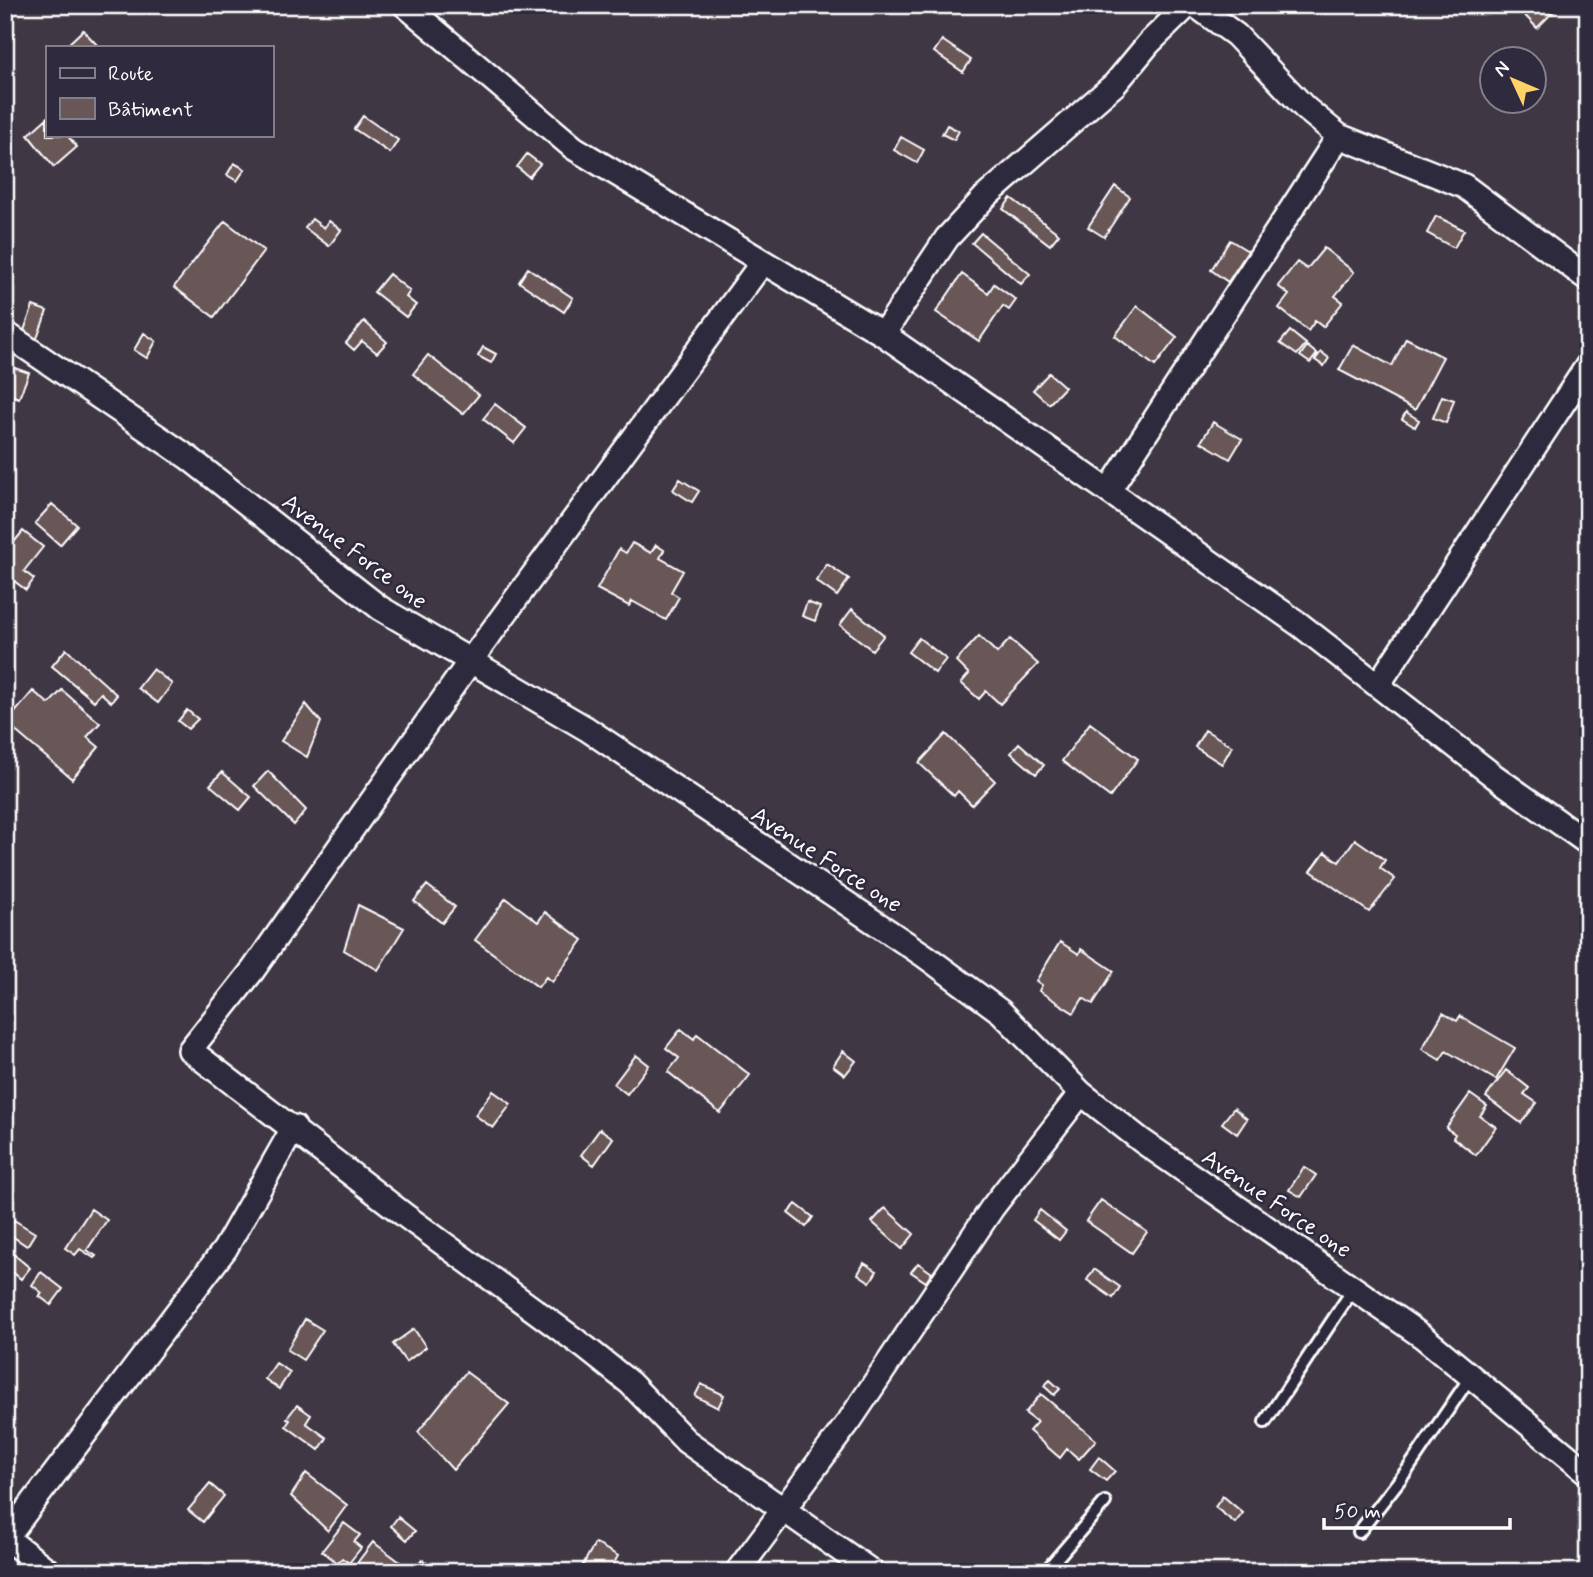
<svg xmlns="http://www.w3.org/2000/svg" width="1593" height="1577" font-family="Mynerve,sans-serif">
	<rect width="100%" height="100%" fill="#403745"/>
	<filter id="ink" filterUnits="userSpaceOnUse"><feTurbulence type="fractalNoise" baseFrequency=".0143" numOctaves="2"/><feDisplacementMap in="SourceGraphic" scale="14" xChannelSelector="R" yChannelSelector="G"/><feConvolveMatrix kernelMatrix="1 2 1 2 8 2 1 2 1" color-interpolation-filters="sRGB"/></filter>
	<g filter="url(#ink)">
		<!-- building -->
		<path fill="#695657" stroke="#fff" stroke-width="2" d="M1515,5H1554L1557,8L1537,28Z
			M83,30L99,47H65Z
			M942,40L971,60L963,72L934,52Z
			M363,116L398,140L390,153L354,129Z
			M47,118V135H67L77,147L54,167L28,135Z
			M947,125L959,131L954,140L942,134Z
			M901,137L924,150L917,163L894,150Z
			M527,154L540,164L529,177L517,167Z
			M234,163L245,169L237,181L227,175Z
			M1115,186L1130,197L1104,237L1088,227Z
			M1011,198L1059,234L1050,245L1003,209Z
			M1436,216L1464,230L1454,248L1427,233Z
			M312,219L324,228L329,221L341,230L329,246L305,228Z
			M225,221L264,251L214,317L174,287Z
			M981,233L1030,274L1021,284L972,243Z
			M1230,240L1248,251L1228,282L1211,270Z
			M1324,248L1354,272L1335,296L1343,302L1323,327L1315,321L1308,331L1279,308L1289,295L1278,286L1297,262L1307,269Z
			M528,268L573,298L564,312L519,282Z
			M389,274L410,291L406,297L416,305L406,317L374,292Z
			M962,274L988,293L994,284L1016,300L1009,310L1003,306L979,341L936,312Z
			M33,306L47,311L36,341L22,336Z
			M1137,306L1177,337L1155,366L1115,336Z
			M364,321L387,342L377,353L362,341L354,350L346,343Z
			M1290,331L1306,344L1297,355L1280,343Z
			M144,333L156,341L147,358L134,350Z
			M1406,338L1443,357L1415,410L1339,370L1353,345L1392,366Z
			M1307,346L1317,354L1310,363L1300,356Z
			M483,347L496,354L491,363L478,356Z
			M1321,352L1329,358L1324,366L1315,360Z
			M428,355L479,395L463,414L413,374Z
			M9,366L29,373L19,398L5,393V376Z
			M1049,373L1065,387L1049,404L1033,390Z
			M1442,396L1454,400L1446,423L1433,418Z
			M495,404L526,428L514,443L483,419Z
			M1406,412L1419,420L1415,427L1402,419Z
			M1213,422L1242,439L1230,459L1201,442Z
			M680,479L699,491L692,502L673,490Z
			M52,504L77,525L60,545L35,523Z
			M23,531L43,547L24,571L34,579L26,590L5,574V553Z
			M632,543L651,553L656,545L664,550L660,558L683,571L671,592L679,597L666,620L632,601L629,606L597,589L619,549L626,553Z
			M827,564L849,579L837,596L816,581Z
			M807,602L820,607L815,621L802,616Z
			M852,609L884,635L872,650L840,625Z
			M979,636L997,653L1010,639L1038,664L1000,704L986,691L979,699L961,683L969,674L956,661Z
			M919,638L946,659L935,673L908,652Z
			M66,649L117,695L111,702L101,693L94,701L52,666Z
			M153,669L172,684L158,703L138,688Z
			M62,690L100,723L87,737L99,747L72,779L6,723L33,691L49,704Z
			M306,704L321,722L307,757L281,741Z
			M187,710L198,719L188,729L178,721Z
			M1090,723L1138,759L1110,797L1062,761Z
			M1205,730L1232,746L1222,764L1195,747Z
			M946,734L995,781L972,805L958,791L954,796L919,763Z
			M1019,743L1044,765L1036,774L1011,753Z
			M268,771L306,810L294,825L254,786Z
			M222,772L251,797L240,810L210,785Z
			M1355,839L1385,860L1380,868L1395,879L1369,912L1311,871L1325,852L1339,862Z
			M427,885L455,907L442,923L414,901Z
			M506,898L538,922L545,912L583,940L552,982L546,977L538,987L475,940Z
			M358,905L404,928L378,970L344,950Z
			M1060,942L1079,954L1081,949L1114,971L1093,1004L1083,998L1074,1013L1039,991L1042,985L1036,981Z
			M1443,1013L1457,1021L1460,1016L1515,1048L1496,1080L1446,1051L1440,1060L1422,1049Z
			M681,1029L694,1039L697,1034L750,1075L720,1113L668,1072L679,1058L666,1048Z
			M843,1051L856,1061L845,1075L833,1066Z
			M636,1055L649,1065L627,1094L614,1084Z
			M1506,1070L1529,1088L1524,1094L1537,1103L1521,1123L1486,1097Z
			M493,1091L511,1104L493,1128L475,1115Z
			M1470,1094L1487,1106L1480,1116L1496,1127L1476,1155L1453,1138L1455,1134L1446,1128Z
			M1234,1108L1247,1119L1237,1134L1222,1123Z
			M600,1129L613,1138L594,1165L581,1155Z
			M1304,1167L1316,1175L1301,1197L1289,1190Z
			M1101,1200L1147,1232L1132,1253L1086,1221Z
			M796,1204L813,1217L806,1227L788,1213Z
			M885,1208L914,1234L902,1249L872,1222Z
			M91,1209L107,1220L87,1250L96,1256L94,1258L80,1249L75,1255L65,1248Z
			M1040,1210L1066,1231L1059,1240L1033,1220Z
			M14,1220L35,1233L27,1246L6,1232Z
			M5,1247L30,1268L21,1279L5,1266Z
			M864,1263L877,1271L870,1282L858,1274Z
			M918,1263L932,1273L926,1282L911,1272Z
			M1094,1269L1120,1287L1113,1298L1087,1280Z
			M41,1272L63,1289L51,1305L39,1296L42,1293L32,1285Z
			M305,1319L323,1330L303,1360L287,1350Z
			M414,1329L426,1347L406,1362L393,1344Z
			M276,1363L290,1372L279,1389L265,1379Z
			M466,1372L509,1404L453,1470L418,1432Z
			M1050,1380L1060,1389L1054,1395L1044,1386Z
			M701,1384L724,1395L718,1408L695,1396Z
			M1041,1394L1096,1440L1079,1459L1067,1449L1060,1458L1029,1431L1037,1422L1025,1413Z
			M297,1405L311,1415L306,1423L327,1438L319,1450L286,1426L290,1420L287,1418Z
			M1099,1457L1115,1471L1106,1481L1090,1469Z
			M306,1473L347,1505L328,1531L291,1496Z
			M210,1484L224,1496L203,1522L188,1510Z
			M1223,1496L1243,1513L1235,1523L1215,1507Z
			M398,1517L415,1531L407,1540L391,1526Z
			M344,1523L360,1535L354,1542L361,1548L349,1563L342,1558L338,1563L322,1551Z
			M373,1542L407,1567L403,1572H360L354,1567Z
			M595,1543L618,1556L609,1572H579Z
			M422,1559L437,1572H412Z
			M463,1564L474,1572H458Z"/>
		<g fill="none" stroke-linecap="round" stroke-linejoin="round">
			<defs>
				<path id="service" d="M1265,1422L1354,1288
					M1359,1532L1408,1469L1471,1376
					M1045,1572L1105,1502"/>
				<path id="minor" d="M405,5L574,148L883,334L1299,624L1494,776L1588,843
					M1195,5L1236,35L1305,108L1339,136L1464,186L1588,279
					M762,263L471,660L253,970L190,1050L407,1217L586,1348L630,1383L686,1441L872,1572
					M5,333L189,458L380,608L587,729L925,956L1001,1012L1081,1093L1142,1141L1422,1336L1588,1473
					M883,334L947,238L985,197L1115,84L1149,43L1188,5
					M1109,490L1339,136
					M1378,685L1588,365
					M5,1537L50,1572
					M6,1538L225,1249L294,1127
					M737,1572L850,1420L992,1208L1081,1093"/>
			</defs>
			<!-- service casing -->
			<use href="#service" stroke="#fff" stroke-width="16"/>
			<!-- minor casing -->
			<use href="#minor" stroke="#fff" stroke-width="28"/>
			<!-- service -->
			<use href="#service" stroke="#2f2a3d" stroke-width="10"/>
			<!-- minor -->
			<use href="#minor" stroke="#2f2a3d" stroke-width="23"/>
		</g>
	</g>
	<g text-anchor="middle" stroke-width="5" stroke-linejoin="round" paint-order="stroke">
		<!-- street labels -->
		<g font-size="24" fill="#fff" stroke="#2f2a3d">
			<text transform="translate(355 551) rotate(37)" y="8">Avenue Force one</text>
			<text transform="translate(827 859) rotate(33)" y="8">Avenue Force one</text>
			<text transform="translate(1277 1203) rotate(34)" y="8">Avenue Force one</text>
		</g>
	</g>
	<!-- margin -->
	<rect width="1593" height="1577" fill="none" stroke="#2f2a3d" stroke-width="28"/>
	<rect x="14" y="14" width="1565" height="1549" fill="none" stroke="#fff" stroke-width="2.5" filter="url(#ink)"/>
	<!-- legend -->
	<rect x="46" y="46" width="228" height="91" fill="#2f2a3d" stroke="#827f8b" stroke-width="2"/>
	<rect x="60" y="68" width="35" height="10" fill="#2f2a3d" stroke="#827f8b" stroke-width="2"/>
	<text x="108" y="80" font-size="21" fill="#ffffff">Route</text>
	<rect x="60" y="98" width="35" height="21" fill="#695657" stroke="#827f8b" stroke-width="2"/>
	<text x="108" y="116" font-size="21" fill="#ffffff">Bâtiment</text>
	<!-- north arrow -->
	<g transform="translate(1513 80) rotate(314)"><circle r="33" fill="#2f2a3d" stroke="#827f8b" stroke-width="2"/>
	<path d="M0-5L12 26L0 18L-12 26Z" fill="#ffd166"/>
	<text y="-10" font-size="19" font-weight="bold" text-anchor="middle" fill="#ffffff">N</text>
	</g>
	<!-- scale -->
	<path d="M1324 1518v10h186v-10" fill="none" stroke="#ffffff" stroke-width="3.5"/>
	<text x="1334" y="1518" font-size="21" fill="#ffffff" stroke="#2f2a3d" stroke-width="5" paint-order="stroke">50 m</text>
</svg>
